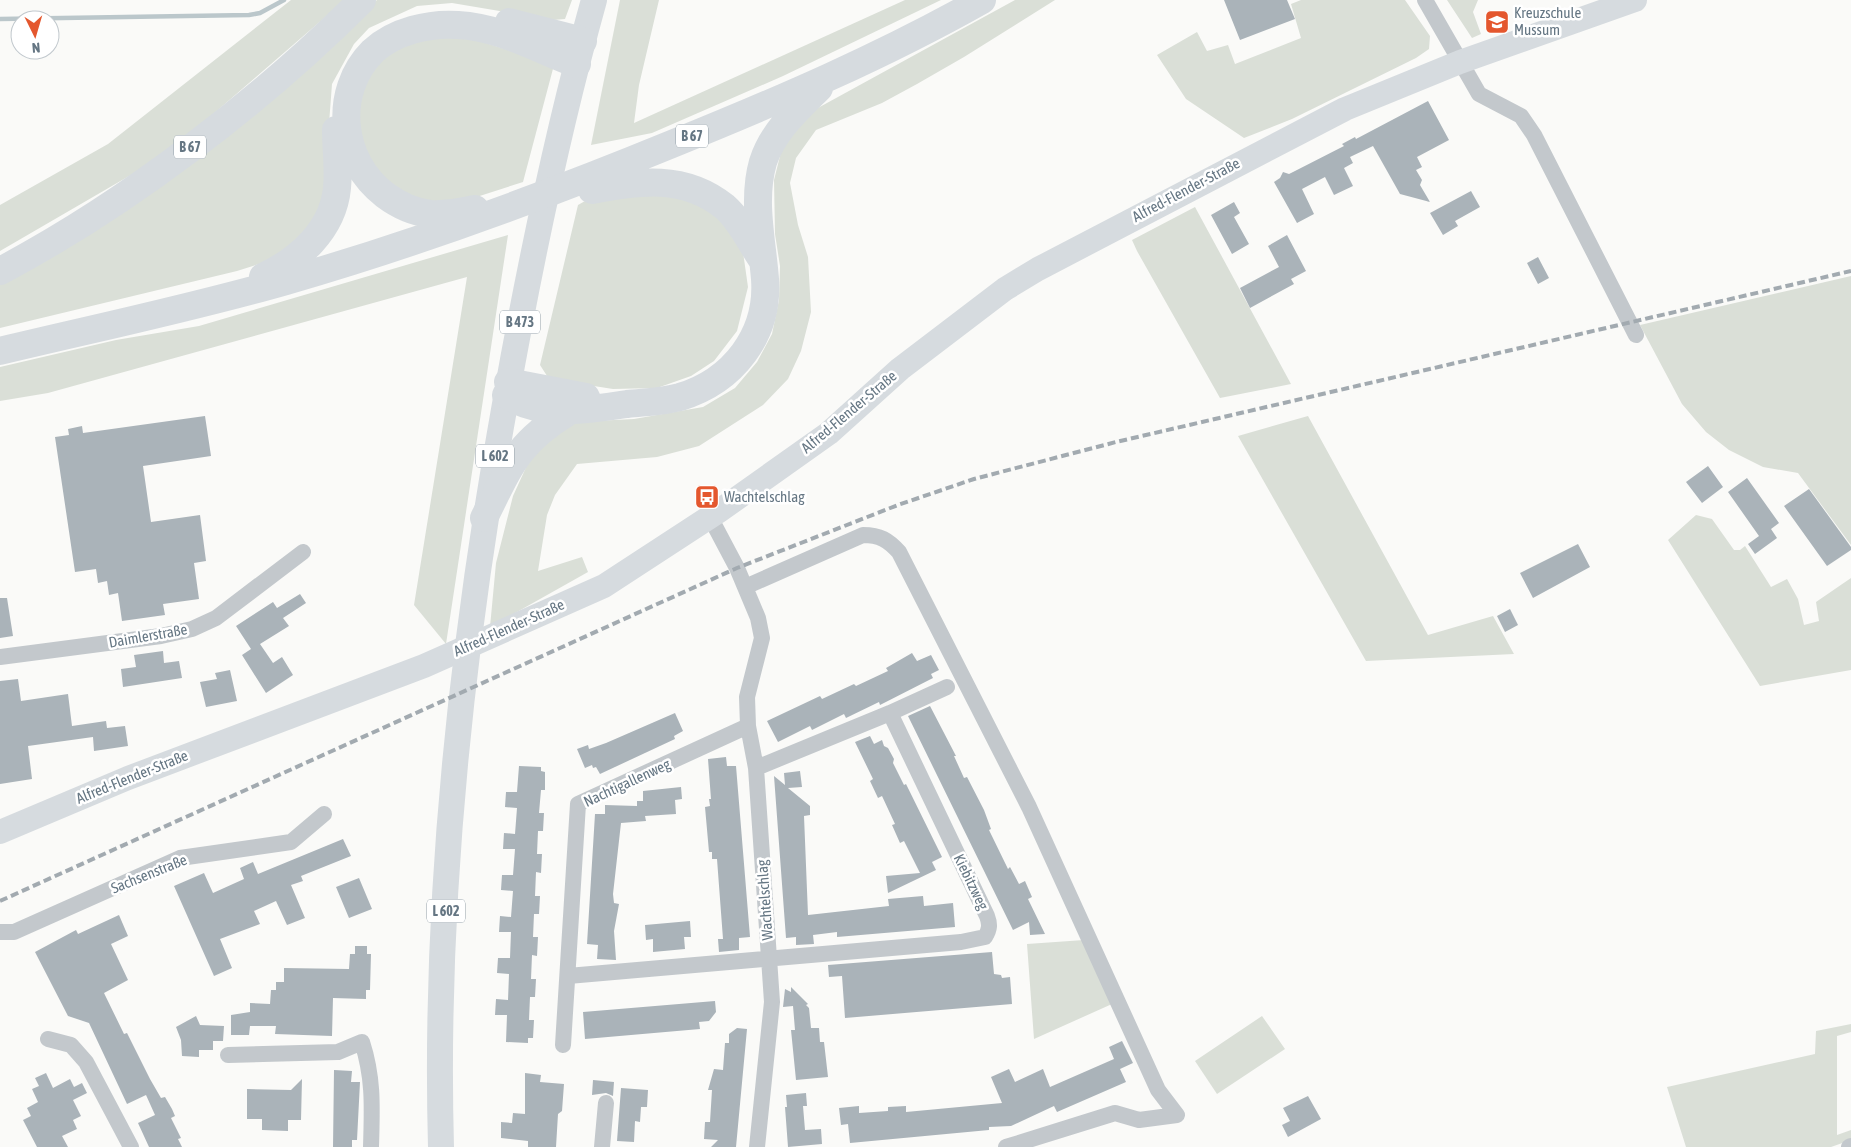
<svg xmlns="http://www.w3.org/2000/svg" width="1851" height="1147" font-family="'Asap Condensed',sans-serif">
	<rect width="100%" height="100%" fill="#fafaf8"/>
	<!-- green -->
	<path fill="#dadfd7" d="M291,0H345L167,154L0,251V205L108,144Z
		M377,0H572L565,19L553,20L452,3L417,6L369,28L354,44L332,84L322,217L284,256L237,271L0,328V278L333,39Z
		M620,0H659L639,85L634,123L905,0H941L783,76L652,133L591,145Z
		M1015,0H1055L964,57L917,84L882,103L816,130L796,158L790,183L798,225L808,257L811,312L801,351L788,379L763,405L699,446L657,457L577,464L555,495L547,515L538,571L582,557L588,572L490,627L496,563L513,496L533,452L575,422L634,419L703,407L735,388L757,362L772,334L779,300L780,266L775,234L774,180L781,152L790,133L816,109Z
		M1301,0H1405L1430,36L1429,49L1416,58L1292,119L1244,138L1186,99L1157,55L1197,32L1207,51L1228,45L1235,64L1301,38L1291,4Z
		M1447,0H1478L1473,12L1481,34L1472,38Z
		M446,30L554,65L523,182L461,202L427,204L381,180L357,141L360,86L379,57Z
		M659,194L690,199L713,214L727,225L743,252L748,287L737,331L714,361L691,376L657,388L613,389L549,379L540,365L578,205L585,201Z
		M1195,207L1291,384L1220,398L1137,251L1132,240Z
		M508,235L446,644L414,605L467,277L48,393L0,401V367L116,340L199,326Z
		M1851,276V545L1798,473L1763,467L1729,450L1706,432L1682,404L1640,325Z
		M1308,416L1428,635L1493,616L1514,654L1366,661L1238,436Z
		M1696,515L1712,519L1734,550H1740L1745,546L1771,587L1787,579L1798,599L1804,625L1819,621L1816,602L1851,578V670L1760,686L1668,540Z
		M1084,940L1112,1004L1034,1039L1027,944Z
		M1262,1016L1285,1049L1217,1094L1195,1061Z
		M1851,1024V1032L1837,1036V1135L1851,1130V1140L1831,1147H1686L1667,1087L1815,1054L1816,1031Z"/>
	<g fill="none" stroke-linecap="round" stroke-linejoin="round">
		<!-- stream -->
		<path stroke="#bbc7cb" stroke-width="4.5" d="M0,19L249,15L260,13L284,0"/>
	</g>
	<!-- building -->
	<path fill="#aab3b9" d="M1224,0H1287L1295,19L1240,40Z
		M1428,101L1449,140L1417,157L1422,167L1416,170L1422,180L1420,185L1430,202L1400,194L1373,146L1350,157L1353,163L1344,168L1353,186L1334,195L1325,177L1302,189L1314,214L1297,223L1274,182L1280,178L1283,172L1289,174L1295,171L1344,146L1342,144L1355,137L1356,139Z
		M1471,191L1480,207L1455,221L1458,226L1443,235L1430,213Z
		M1234,202L1240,213L1234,217L1249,244L1232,254L1211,215Z
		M1287,235L1306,271L1291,279L1294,284L1250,308L1240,288L1279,267L1268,246Z
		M1538,257L1549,278L1538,284L1527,263Z
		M205,416L211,456L143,466L151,522L200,515L206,561L194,563L199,599L163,604L165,615L122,621L118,593L109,595L107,581L98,583L96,569L75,572L55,437L69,435L68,429L82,426L83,433Z
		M1708,466L1723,487L1702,503L1686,482Z
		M1747,478L1779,523L1771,529L1777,538L1755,554L1748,544L1759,536L1728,492Z
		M1809,489L1851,547V550L1827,566L1784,506Z
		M1578,544L1590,567L1533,598L1520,573Z
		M300,594L306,603L283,618L289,626L260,644L273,663L282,657L293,675L266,693L242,655L251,649L236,626L273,602L277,608Z
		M0,598H7L13,636L0,638Z
		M1510,609L1518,625L1505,632L1497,616Z
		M163,651L164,663L179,661L182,678L123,687L121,669L136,667L134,655Z
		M912,653L917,661L931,655L939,670L931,674L933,678L880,705L879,702L846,718L844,714L812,730L810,726L778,742L767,721L820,696L822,699L854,684L856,686L888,671L886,668Z
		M230,670L237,701L206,707L200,682L217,679L215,673Z
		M18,679L21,701L68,694L72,726L106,721L107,728L125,726L128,746L94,751L93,737L28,746L32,779L0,784V681Z
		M930,706L956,756H954L964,778L967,777L984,810L991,829L989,830L1008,869L1010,867L1019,884L1025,881L1032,897L1028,899L1045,934L1030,935L1029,922L1013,930L908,716Z
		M675,713L683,731L674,736L675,739L600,774L596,767L593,768L592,765L585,768L577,749L588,745L589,749L606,743Z
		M870,736L874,744L882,740L884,746L888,748L894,759L893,763L904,785L906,784L942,857L932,862L936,870L888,893L886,876L920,873L904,841L900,843L892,825L895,824L882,796L878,798L870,781L873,779L855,742Z
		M726,757L727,766H736L750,937L739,938V950L719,952L718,939H723L717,859H712V852H709L705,807L710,806L709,799H711L708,759Z
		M519,766L541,767V771L545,772V790H541L539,813H544L543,831H538L537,854H542L541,873L536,872L535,896H540L539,914H534L533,937H538L537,956L532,955L531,979H536L535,997H530L529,1020H534L533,1038H528V1043L506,1042L507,1015H495L496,999L508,1000L509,974L497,973L498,958H510L511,932H499L500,916L511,917L513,891L501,890L502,875H513L515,849H503L504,833L515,834L517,808L505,807L506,792H517Z
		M800,771L802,787L788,788L810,806V815L804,816L808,915L889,906L888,899L923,896L924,906L953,903L955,927L837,937V932L813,935L814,944L796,945V937L786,938L774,776L785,785L784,773Z
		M681,787L682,799L675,800L676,814L645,816L646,821L621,823L613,894L614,903L619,904L614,931L616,960L597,959L598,945L587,944L595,814H605V805L637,806V801H643V791Z
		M343,839L351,856L301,876L303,881L291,885L305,918L287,925L276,901L254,911L260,924L220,939L232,968L214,976L174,886L204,873L213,893L244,879L240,868L253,862L258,874Z
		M359,878L372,909L349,918L336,887Z
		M119,915L128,936L111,944L128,980L104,993L124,1034L127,1033L150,1079L161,1098L165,1097L172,1109L175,1116L171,1118L181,1138L178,1139L182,1147H149L138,1123L155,1115L146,1095L127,1104L89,1023L68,1016L35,952L76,930L78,934Z
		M690,921L691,937H684L685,949L653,952V939L646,940L645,925Z
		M355,946H367V954H371L370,990H366V999L333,998L332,1036L275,1034L276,1026H250L249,1035H231V1015L250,1012V1003L270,1004L271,990H276V982H284V968L349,969L350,954H355Z
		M992,952L994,974L1001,975L1002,978L1010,977L1012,1004L845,1018L842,976L829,977L828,965Z
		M791,987L808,1004L806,1005L809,1008L811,1028H819L820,1042H824L828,1077L796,1080L791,1030H795L793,1006L783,1007L785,989L791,992Z
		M715,1001L716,1012L709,1021L699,1022L700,1029L585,1039L583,1012Z
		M196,1016L200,1025L224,1026L223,1041H213V1050H199V1057L182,1056L181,1040L176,1027Z
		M737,1028L747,1029L736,1147H711L718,1140L704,1139L705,1122H710L712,1090H708L714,1069L723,1070L725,1043H729V1034Z
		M1122,1041L1133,1063L1120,1069L1126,1082L1057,1112L1054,1106L1011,1126L989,1127V1130L850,1143L848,1124L841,1125L839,1108L859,1106V1113L888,1111V1107L906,1106V1112L1002,1103L991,1077L1009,1069L1015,1082L1043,1069L1050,1087L1114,1059L1109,1047Z
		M334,1070L352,1071L351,1082H360L357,1140H352V1147H333Z
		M46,1073L53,1088L70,1079L74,1087L82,1083L87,1093L73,1100L81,1116L73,1120L77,1129L62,1136L68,1147H37L23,1120L31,1116L27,1108L38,1102L32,1089L39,1086L35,1078Z
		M525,1073L541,1075L540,1082L564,1084L562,1111L558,1114L556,1147H528V1141L501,1138V1122L512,1123L513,1113L525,1114Z
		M302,1079L301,1120H288V1131L262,1130V1119H247V1089L291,1090Z
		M593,1080L614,1082L613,1096L606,1093L592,1095Z
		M621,1088L648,1090L647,1107H641L640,1122L635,1121L634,1142L617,1141Z
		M806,1093L807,1106H803L805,1130L821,1129L822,1144L788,1147L785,1107H787L786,1095Z
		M1308,1096L1321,1119L1288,1137L1282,1125L1290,1121L1283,1108Z"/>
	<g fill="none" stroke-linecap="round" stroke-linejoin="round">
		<!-- street -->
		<path stroke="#c3c8cc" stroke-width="16" d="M1425,0L1479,94L1521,116L1534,135L1636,335
			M710,517L737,568L758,618L762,638L747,697L748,726L756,768L772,1002L757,1147
			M745,587L863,535C880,535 888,540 899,552L1029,807L1158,1090L1177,1115L1139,1120L1115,1113L1006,1147
			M0,657L161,636L192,629L216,618L303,552
			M756,768L890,713L947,687
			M0,932H14L180,858L291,842L324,814
			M568,976L961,942L985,937C990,929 990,924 987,916L890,713
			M48,1039L71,1045L86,1062L131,1147
			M563,1045L578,804L748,726
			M228,1055L338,1052L362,1042C374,1079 372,1109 371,1147
			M602,1147L606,1103
			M1849,1147L1851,1146"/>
		<!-- secondary -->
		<path stroke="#d6dbdf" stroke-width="24" d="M0,832L128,778L424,666L604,586L719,511L829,433L900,369L1005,289L1038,269L1345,109L1460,62L1635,0"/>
		<!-- primary -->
		<path stroke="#d6dbdf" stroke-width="26" d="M441,1147C434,898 461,649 505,404C529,268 557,133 594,0"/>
		<!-- highway -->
		<path stroke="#d6dbdf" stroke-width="28" d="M509,22L583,41
			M592,190C639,181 684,174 725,207C741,221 751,244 763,261
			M475,209C461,212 444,215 430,214C414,212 397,204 385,195C340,161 332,92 373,51C395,31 429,23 458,25C500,27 539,50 577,64
			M0,271C127,204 261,101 362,0
			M263,277C299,260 333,230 337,188C339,169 336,149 336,130
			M0,351C96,328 192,308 286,281C418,243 545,196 672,144C778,101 883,56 982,0
			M508,382L586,397
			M506,395C545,418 585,410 627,404C645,402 662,402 680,397C733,381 769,335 765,279C762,240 752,200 763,162C773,131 797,110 819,88
			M484,518C510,466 517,443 568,412"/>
		<!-- rail -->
		<path stroke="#a2aab0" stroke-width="4" stroke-dasharray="8 4" stroke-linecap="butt" d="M0,901L737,568L898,505L974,479L1116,442L1851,271"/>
	</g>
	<!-- icons -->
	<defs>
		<symbol id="school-square" viewBox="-11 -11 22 22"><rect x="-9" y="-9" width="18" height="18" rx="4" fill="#e4572e" stroke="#fff"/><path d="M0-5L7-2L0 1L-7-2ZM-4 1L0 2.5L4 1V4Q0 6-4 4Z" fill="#fff"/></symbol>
		<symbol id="bus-square" viewBox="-11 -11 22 22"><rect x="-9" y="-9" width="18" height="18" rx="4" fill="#e4572e" stroke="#fff"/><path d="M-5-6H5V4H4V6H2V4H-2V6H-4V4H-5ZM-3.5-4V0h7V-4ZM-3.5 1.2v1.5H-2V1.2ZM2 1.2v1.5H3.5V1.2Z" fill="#fff"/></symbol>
	</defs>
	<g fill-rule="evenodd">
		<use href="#school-square" x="1483" y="8" width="28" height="28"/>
		<use href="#bus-square" x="693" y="483" width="28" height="28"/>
	</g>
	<g text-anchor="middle" stroke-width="5" stroke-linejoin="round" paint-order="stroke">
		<!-- shield labels -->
		<g fill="#fff" stroke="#939fa8" stroke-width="1">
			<rect x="676" y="124.5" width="32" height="23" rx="4"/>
			<rect x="174" y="135.5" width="32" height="23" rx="4"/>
			<rect x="500" y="310.5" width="40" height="23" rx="4"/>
			<rect x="476" y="444.5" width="38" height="23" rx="4"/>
			<rect x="427" y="899.5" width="38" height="23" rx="4"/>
		</g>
		<g font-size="14" font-weight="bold" fill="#657683">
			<text x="692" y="141">B 67</text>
			<text x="190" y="152">B 67</text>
			<text x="520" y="327">B 473</text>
			<text x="495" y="461">L 602</text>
			<text x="446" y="916">L 602</text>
		</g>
		<!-- poi labels -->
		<g font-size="15" fill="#657683" stroke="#fff" text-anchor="start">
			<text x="1514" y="18">Kreuzschule<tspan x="1514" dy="17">Mussum</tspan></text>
			<text x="724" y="502">Wachtelschlag</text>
		</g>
		<!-- street labels -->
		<g font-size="15" fill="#657683" stroke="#fff">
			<text transform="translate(1186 190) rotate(-28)" y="5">Alfred-Flender-Straße</text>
			<text transform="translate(849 412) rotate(-40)" y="5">Alfred-Flender-Straße</text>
			<text transform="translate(509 628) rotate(-24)" y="5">Alfred-Flender-Straße</text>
			<text transform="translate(148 636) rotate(-10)" y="5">Daimlerstraße</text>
			<text transform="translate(132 777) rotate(-22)" y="5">Alfred-Flender-Straße</text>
			<text transform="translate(627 783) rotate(-25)" y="5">Nachtigallenweg</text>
			<text transform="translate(149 874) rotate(-22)" y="5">Sachsenstraße</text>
			<text transform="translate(971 882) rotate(64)" y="5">Kiebitzweg</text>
			<text transform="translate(765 900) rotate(-94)" y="5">Wachtelschlag</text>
		</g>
	</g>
	<!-- north arrow -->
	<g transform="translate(35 35) rotate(175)"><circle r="24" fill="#ffffff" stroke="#c1c8cd"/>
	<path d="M0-4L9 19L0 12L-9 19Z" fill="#e4572e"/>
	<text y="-8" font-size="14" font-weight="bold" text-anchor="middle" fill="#657683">N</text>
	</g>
</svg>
